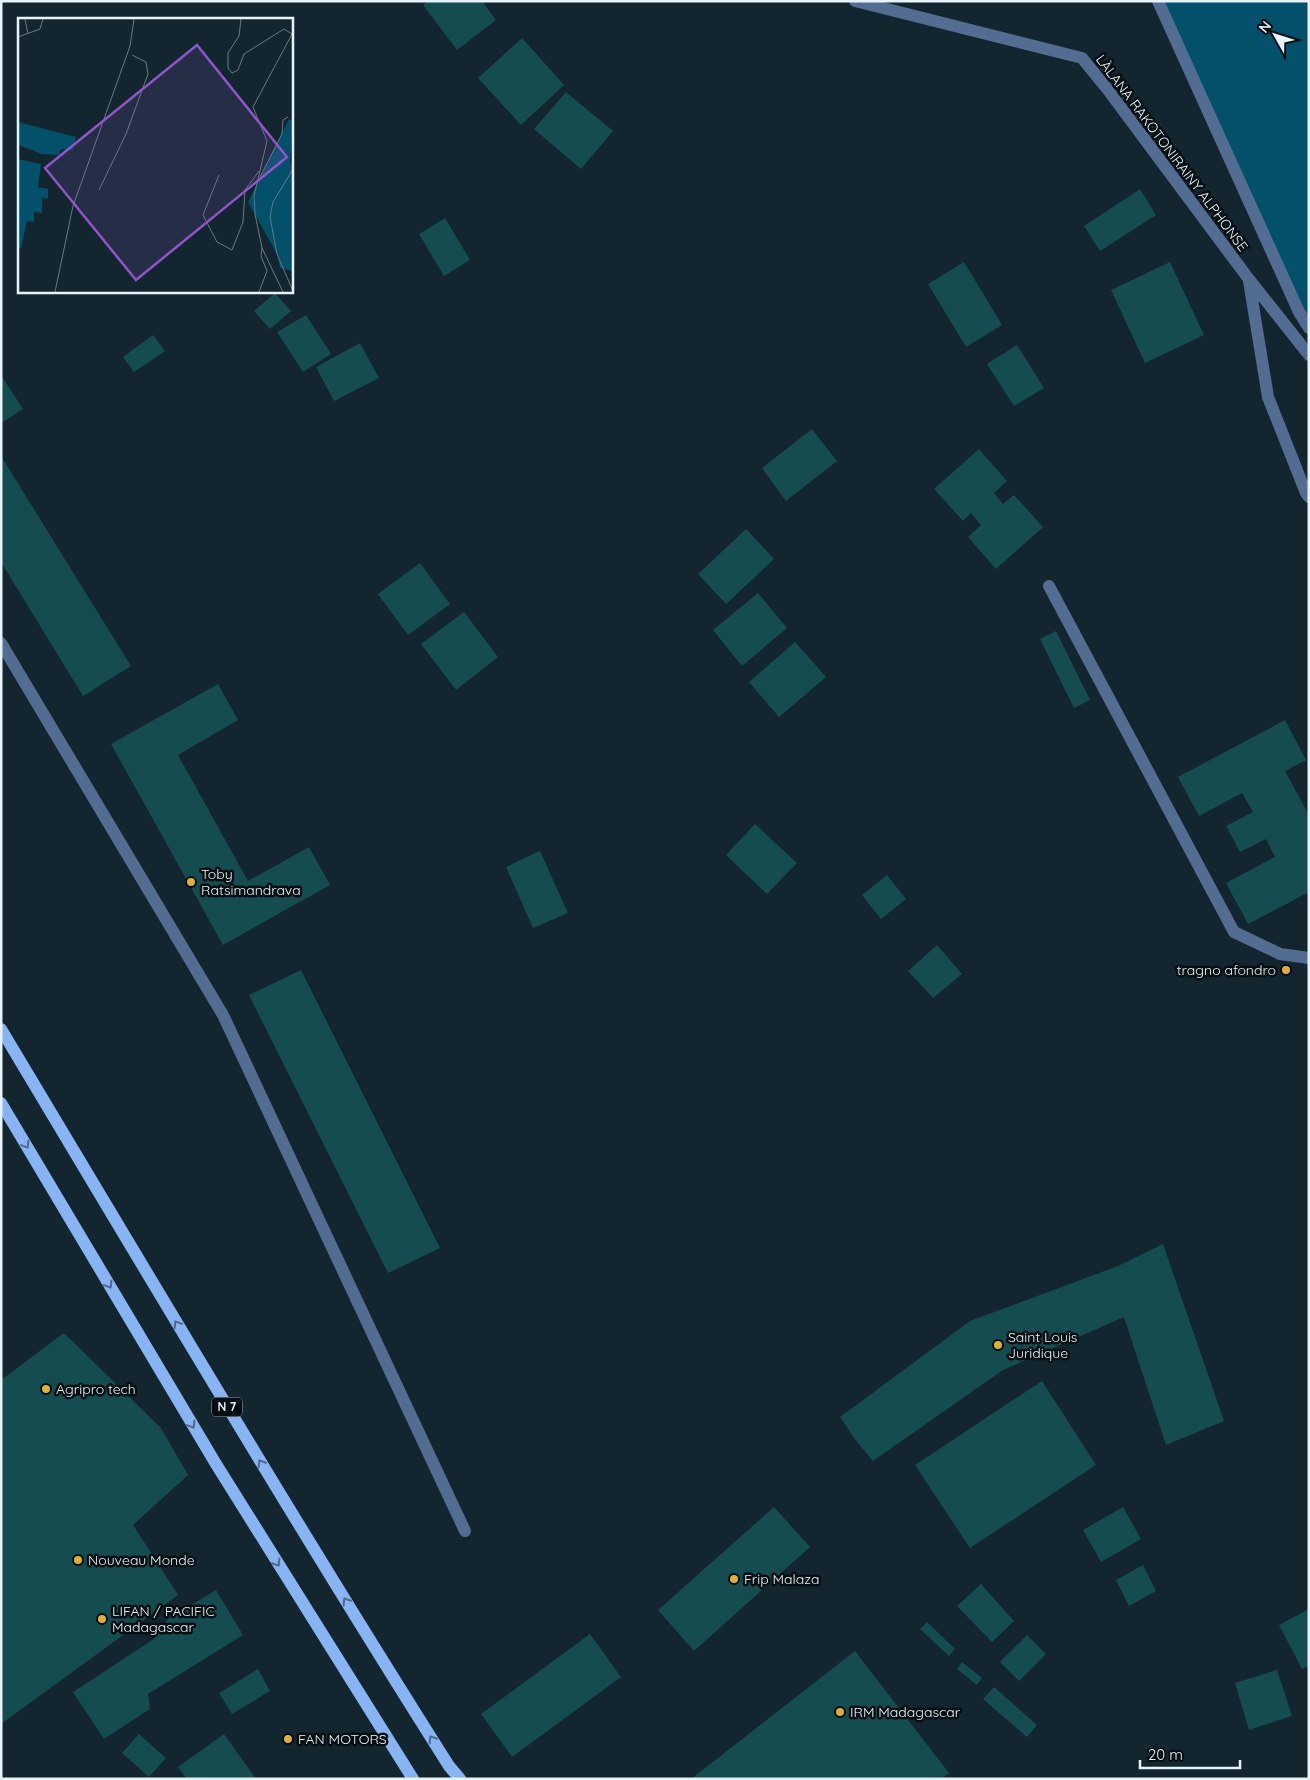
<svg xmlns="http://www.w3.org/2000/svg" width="1310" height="1780" font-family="Quicksand,sans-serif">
	<rect width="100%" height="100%" fill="#13262f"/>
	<!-- green -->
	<path fill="#03506a" d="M1154,1H1309V334Z"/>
	<!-- building -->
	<path fill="#154c4f" d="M428,1H482L496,20L457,50L423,5Z
		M522,38L564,85L521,125L478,78Z
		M566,92L613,131L581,169L534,129Z
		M1140,189L1156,215L1100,251L1084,226Z
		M445,218L470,260L444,276L419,234Z
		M964,262L1002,325L966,347L928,284Z
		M1170,262L1204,335L1145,363L1111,290Z
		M275,293L291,311L270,329L254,311Z
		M306,315L331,354L303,372L277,332Z
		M153,335L165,351L134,372L123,357Z
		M360,343L379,378L334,401L316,367Z
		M1017,345L1044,388L1014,406L987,364Z
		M1,375L23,409L3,422L1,419Z
		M812,429L837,461L786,501L762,468Z
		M979,449L1007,481L994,493L1003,504L1014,495L1043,527L996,569L968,537L981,525L971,513L963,521L934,489Z
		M1,456L131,666L83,696L1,562Z
		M746,529L774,559L726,604L698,574Z
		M420,563L450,604L408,635L378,594Z
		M758,593L787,628L742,666L713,630Z
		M464,612L498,657L456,690L421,644Z
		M1056,631L1090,700L1074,708L1040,639Z
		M795,642L826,677L779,717L749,682Z
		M218,684L238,720L178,755L248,881L309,847L330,885L223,945L111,744Z
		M1285,720L1306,760L1285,771L1309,815V892L1248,924L1226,883L1275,857L1266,839L1240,852L1226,826L1253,812L1242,793L1199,816L1178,777Z
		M755,824L797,863L767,894L726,855Z
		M540,851L568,913L533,928L506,867Z
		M887,875L906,899L881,919L862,895Z
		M937,945L962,974L933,998L908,971Z
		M301,970L440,1248L388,1273L249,995Z
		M1163,1244L1224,1421L1166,1445L1124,1317L1003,1370L873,1461L854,1438L840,1417L970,1321L1118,1266Z
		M64,1333L161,1428L188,1475L133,1525L178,1595L1,1724V1380Z
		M1042,1381L1096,1465L970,1548L915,1465Z
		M774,1507L810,1547L694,1651L658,1610Z
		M1123,1507L1141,1539L1101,1562L1083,1530Z
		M1143,1565L1156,1591L1129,1606L1116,1580Z
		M981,1584L1014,1621L992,1642L957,1606Z
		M216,1590L243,1635L148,1694L150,1709L104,1739L73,1692L154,1639L168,1619Z
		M1309,1609V1666L1302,1669L1279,1625Z
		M927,1622L955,1649L949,1656L920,1629Z
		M590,1634L621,1677L512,1757L481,1714Z
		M1027,1635L1046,1654L1019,1681L1000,1662Z
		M855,1651L949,1773L941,1779H691Z
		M962,1662L982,1678L977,1685L957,1669Z
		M258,1669L270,1691L232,1714L219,1693Z
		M1277,1670L1292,1716L1249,1730L1235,1683Z
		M994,1687L1037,1725L1027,1737L983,1699Z
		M139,1734L166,1758L149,1777L122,1753Z
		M224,1734L256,1779H187L178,1767Z"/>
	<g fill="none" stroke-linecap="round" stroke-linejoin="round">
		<!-- street -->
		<path stroke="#526c92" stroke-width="12" d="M855,1L1082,58L1108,90L1248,278L1309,355
			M1158,1L1299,312L1309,328
			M1249,281L1268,397L1306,493L1309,497
			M1049,586L1234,932L1280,954L1309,958
			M1,643L223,1015L465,1531"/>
		<!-- primary -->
		<path stroke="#89b4f4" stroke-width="12" d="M1,1029C149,1276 295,1523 449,1766L460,1779
			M1,1103L216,1464L413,1779"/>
	</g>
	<!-- one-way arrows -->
	<defs><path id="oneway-chevron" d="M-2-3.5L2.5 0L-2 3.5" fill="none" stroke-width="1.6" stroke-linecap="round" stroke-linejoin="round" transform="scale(1.25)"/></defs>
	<g stroke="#4e698e">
		<use href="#oneway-chevron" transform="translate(26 1145) rotate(59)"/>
		<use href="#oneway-chevron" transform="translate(109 1285) rotate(59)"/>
		<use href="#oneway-chevron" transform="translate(177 1324) rotate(-121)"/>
		<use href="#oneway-chevron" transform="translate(192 1425) rotate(59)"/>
		<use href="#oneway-chevron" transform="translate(261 1463) rotate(-122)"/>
		<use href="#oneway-chevron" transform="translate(277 1563) rotate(58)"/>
		<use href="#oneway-chevron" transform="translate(346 1601) rotate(-122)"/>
		<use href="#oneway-chevron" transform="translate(432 1739) rotate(-122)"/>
	</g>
	<!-- markers -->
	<g fill="#e1af34" stroke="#060e12" stroke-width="2">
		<circle cx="191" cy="882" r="5"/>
		<circle cx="1286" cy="970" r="5"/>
		<circle cx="998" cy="1345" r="5"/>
		<circle cx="46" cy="1389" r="5"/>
		<circle cx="78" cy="1560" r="5"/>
		<circle cx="734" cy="1579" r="5"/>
		<circle cx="102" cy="1619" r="5"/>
		<circle cx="840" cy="1712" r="5"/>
		<circle cx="288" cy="1739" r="5"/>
	</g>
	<g text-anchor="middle" stroke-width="5" stroke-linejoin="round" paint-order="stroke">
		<!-- shield labels -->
		<rect fill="#060e12" stroke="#a4aeb4" stroke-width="1" x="212" y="1397.5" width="30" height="19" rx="4"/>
		<g font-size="12" font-weight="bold" fill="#e7f3f9">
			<text x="227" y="1411">N 7</text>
		</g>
		<!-- street labels -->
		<g font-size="14" fill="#e7f3f9" stroke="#060e12">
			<text transform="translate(1172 153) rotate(53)" y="5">LÀLANA RAKOTONIRAINY ALPHONSE</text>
		</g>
		<!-- poi labels -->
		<g font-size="14" fill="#e7f3f9" stroke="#060e12" text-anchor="start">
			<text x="201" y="879">Toby<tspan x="201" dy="16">Ratsimandrava</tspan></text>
			<text x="1276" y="975" text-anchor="end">tragno afondro</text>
			<text x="1008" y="1342">Saint Louis<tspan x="1008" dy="16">Juridique</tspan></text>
			<text x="56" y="1394">Agripro tech</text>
			<text x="88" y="1565">Nouveau Monde</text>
			<text x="744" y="1584">Frip Malaza</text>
			<text x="112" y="1616">LIFAN / PACIFIC<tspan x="112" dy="16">Madagascar</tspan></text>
			<text x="850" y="1717">IRM Madagascar</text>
			<text x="298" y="1744">FAN MOTORS</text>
		</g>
	</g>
	<!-- overview -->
	<g transform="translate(18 18)">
		<rect width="275" height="275" fill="#13262f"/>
		<path d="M271,101L275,104L272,147L275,145V253L262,250L259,236L230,184ZM0,104L58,119L55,132L43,131L41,137L24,136L0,127ZM0,141L23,146L20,169L30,171V181L24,180V195L16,194V204L9,203L3,231L0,229Z" fill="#03506a"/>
		<path fill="none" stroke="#687880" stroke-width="1" d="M7,1L10,16M223,1L221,18L210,35V50L214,55L220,52L226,36L266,11L274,16L235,89L249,123L236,178L237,196L244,230L265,274M0,19L22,11L25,1M275,151L255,184L252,199L259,236L275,273M201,157L185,197L199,224L214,232L225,204L227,172L241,153M242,159L264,116L265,102L270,99M81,172L108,116L130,56L128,44L114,37M37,274L55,188L112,28L116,1M241,274L249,253L243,238L244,230"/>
		<path fill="#9154cb" fill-opacity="0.15" stroke="#9154cb" stroke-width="2.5" d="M179,27L269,139L118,262L27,150Z"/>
		<rect width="275" height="275" fill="none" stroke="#e7f3f9" stroke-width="2.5"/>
	</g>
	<!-- border -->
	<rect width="1310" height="1780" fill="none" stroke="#e7f3f9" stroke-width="5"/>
	<!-- north arrow -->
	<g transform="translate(1275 35) rotate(309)" stroke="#060e12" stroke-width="4" paint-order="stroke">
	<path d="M0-4L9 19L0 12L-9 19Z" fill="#e7f3f9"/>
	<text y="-8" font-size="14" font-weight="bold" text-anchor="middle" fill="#e7f3f9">N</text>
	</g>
	<!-- scale -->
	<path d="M1140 1760v8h100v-8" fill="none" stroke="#e7f3f9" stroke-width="2.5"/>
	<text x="1148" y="1760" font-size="15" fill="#e7f3f9" stroke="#060e12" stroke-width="4" paint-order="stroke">20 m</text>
</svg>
